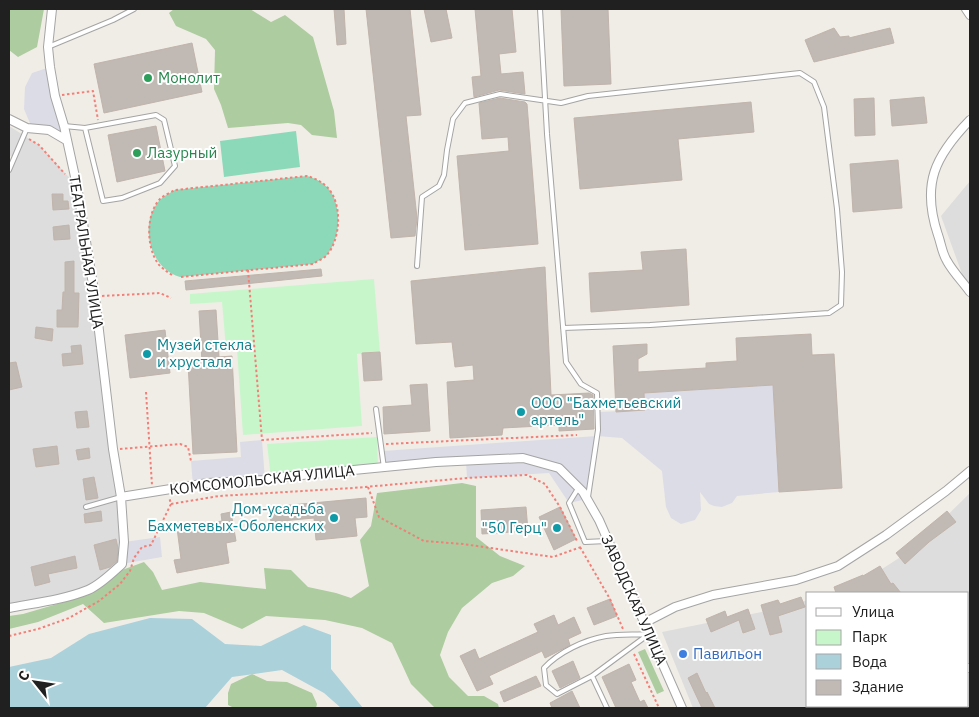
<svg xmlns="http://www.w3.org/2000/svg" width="979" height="717" font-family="'IBM Plex Sans',sans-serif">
	<rect width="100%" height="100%" fill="#f0ede7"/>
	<!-- residential -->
	<path fill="#dedddd" d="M9,126L39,145L77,186L121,497L122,564L89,590L9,608V170L14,158L9,155Z
		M970,181V296L941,216Z
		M970,493V708H693L662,632L771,610L808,600V706H968V593H832L854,587L913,549Z"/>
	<!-- forest -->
	<path fill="#adcc9f" d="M9,9H44L37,47L18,57L9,50Z
		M174,9H250L271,22L285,15L313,37L334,111L337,138L312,135L301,125L288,123L228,128L221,105L214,89L215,50L206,39L176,26L169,13Z
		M462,483L476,486V537L500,556L525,566L513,576L492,583L462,608L448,632L440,655L449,677L468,696H484L498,704L499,708H435L411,684L392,643L362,628L325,620L266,616L242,629L204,613L179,611L104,623L83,604L38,622L9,629V616L23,614L88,595L122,570L144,562L153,572L162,590L200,582L266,589L264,568L291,570L308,587L336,593L351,598L369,586L360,540L371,526L377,493Z
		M645,649L664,691L657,694L638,652Z
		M252,674L267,681L287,682L312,693L317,704L316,708H234L228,705V693L231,684Z"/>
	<!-- park -->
	<path fill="#c8f6cb" d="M374,279L380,352L357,354L362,426L243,435L237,349H226L222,302L190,304V294Z
		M377,437L378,469L271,478L267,444Z"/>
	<!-- pitch -->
	<path fill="#8bd9b9" d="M296,131L300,167L224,177L220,141Z
		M307,176C314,178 321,181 327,187C343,203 341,240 326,256C323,259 317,261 313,264L180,277C151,269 140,228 156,205C161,197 168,194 175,190Z"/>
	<!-- plaza -->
	<path fill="#dcdce6" d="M50,67L66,140L32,128L24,109L25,87L32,73Z
		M773,385L779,492L737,496L732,503L722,507L714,506L709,504L700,492L701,510L695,520L681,524L671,518L666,507L662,471L622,438L597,436L587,499L569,503L549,473L467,478L466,461L384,468L383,451L597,436L598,412L645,410L644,393Z
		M262,440L265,480L193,486L191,461L241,457L240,442Z
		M160,537L162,557L122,564L124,542Z"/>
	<!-- water -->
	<path fill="#abd1db" d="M150,618L192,619L225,644L261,646L304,625L331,635V669L363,708H341L324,693L282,670L232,677L205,708H9V667L51,658L89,634Z"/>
	<!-- building -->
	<path fill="#c0b9b4" stroke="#c1b4ab" d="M334,9H344L346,44L337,45Z
		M366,9H410L421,115L406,116L417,218L415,236L391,238Z
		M424,9H446L452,38L431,42Z
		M475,9H512L516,52L499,54L501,74L523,72L525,94L499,90L474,97L472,77L481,76Z
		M561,9H608L611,84L564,86Z
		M834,28L840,37L849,36V38L890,28L894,43L814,62L805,40Z
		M192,43L202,92L104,113L94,64Z
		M924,97L927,123L892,126L890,100Z
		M500,98L525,102L527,104L538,244L465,250L457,156L509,151L508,137L482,139L479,103Z
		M874,98L875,135L855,136L854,99Z
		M751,102L754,132L678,139L682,180L580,189L574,118Z
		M156,126L165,171L117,182L108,135Z
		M898,160L902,208L853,212L850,164Z
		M52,194H63V201H68L69,209L53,210Z
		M69,225L70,239L54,240L53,227Z
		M686,249L689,305L591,312L589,273L643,270L641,252Z
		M74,261V293H79L78,327H57V310H62L63,292H65V262Z
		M545,267L551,395L589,393L593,395L594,429L559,431V425L503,428L502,435L450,438L447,382L474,380L473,365L455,367L452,342L416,344L411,281Z
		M321,269L322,276L186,290L185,281Z
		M216,310L219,357L232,356L237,452L193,454L188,363L202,362L199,311Z
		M36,327L53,329L52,341L35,338Z
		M165,330L170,373L130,378L125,335Z
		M811,334L812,355L834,354L842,488L779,492L773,385L644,393L645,410L616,412L613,346L647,344V354L638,359V372L706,368V363L737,361L736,338Z
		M81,345L83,364L63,366L62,354L72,353L71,346Z
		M380,352L382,380L364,381L362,353Z
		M16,362L22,387L9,390V363Z
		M427,384L430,431L384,434L383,407L412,405L410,385Z
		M87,411L89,427L77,428L75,412Z
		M57,446L59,464L36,467L33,449Z
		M89,448L90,458L78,460L76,450Z
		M94,477L98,498L86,500L83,479Z
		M366,498L367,517L355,518L357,536L316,540L314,518L271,522L269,507Z
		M526,507L528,531L482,534L481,510Z
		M560,507L576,539L554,550L539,517Z
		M101,511L102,521L85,523L84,514Z
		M947,511L956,522L929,542L905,564L896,553Z
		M231,512L236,541L226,543L229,563L177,573L174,560L181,559L177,528L222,521L221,514Z
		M116,539L118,548L117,561L110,567L100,570L94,545Z
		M75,556L77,568L48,574L50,582L35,586L31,567Z
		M880,566L891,584L893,583L901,593H836L834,587L863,575V576Z
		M801,597L805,607L778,616L782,632L770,635L761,605L778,600L780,604Z
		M610,599L617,616L594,625L587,608Z
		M748,609L755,629L743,633L739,620L711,632L706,619L725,611L727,617Z
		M554,615L558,625L574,617L581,633L568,639L570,645L557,652L545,658L542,651L489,676L493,684L477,691L460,656L475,649L479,659L538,632L534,624Z
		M573,661L580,678L560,688L552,671Z
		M629,664L636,680L631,682L640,702L644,700L648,708H616L602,677Z
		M697,673L706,693L707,692L715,708H702L688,678Z
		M536,676L541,686L504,702L500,692Z
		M572,691L580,708H552L550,703Z"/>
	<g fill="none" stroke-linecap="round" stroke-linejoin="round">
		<defs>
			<path id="service" d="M540,9L547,134L566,362L581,384L597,393L598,430L588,497
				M48,47L113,20L134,9
				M64,126L85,128L156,115L164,120L175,166L160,183L122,198L103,201L85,128
				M9,170L27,128
				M417,266L422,197L439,186L444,175L447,150L453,119L465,103L500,94L561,103L588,96L800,73L814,82L824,107L837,209L842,272L841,305L829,313L650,325L563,328
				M376,409L384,468
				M579,487L569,503L585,542L607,541
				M86,507L121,497
				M649,634L592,676L557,694L546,685L544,668C559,652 584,640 606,636C620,634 635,635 649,634Z
				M592,676L607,708"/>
			<path id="minor" d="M966,9L970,15
				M9,119L27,128L49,130L66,140
				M970,120C935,156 921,184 938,235C941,243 942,253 947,261C953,272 963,282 970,292
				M121,497L208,483L265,480L271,478L436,462L523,458L559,468L583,492L599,520L682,708
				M9,608C35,603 63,600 88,590C100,585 112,573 122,564L124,542L121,497L113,449L95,297L77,186L64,126L55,96L50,67L48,47L52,9
				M644,623L675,607L713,595L796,580L838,566L886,535L946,491L970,471
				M968,668H970
				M854,708L861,706"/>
		</defs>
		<!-- service casing -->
		<use href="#service" stroke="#a4a4a4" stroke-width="6"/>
		<!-- minor casing -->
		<use href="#minor" stroke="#a4a4a4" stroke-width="10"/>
		<!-- path -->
		<path stroke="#f18178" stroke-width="2" stroke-dasharray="2.5 2.5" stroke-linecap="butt" d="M62,95L93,91L98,120
			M29,139L39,145L65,174
			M248,270L262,440L372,433
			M172,275C166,271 160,267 157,262C146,245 146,212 161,198C165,195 171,192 175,190L307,176C314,178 321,181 327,187C343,203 341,240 326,256C323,259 317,261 313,264L180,277
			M102,296L160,293L171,298
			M146,392L152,485
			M386,444L577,435
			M120,449L180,444L188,447L191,461
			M368,487L379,517L424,541L463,544L553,557L581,547
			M171,504L219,496L353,488L467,478L527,475L545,484L560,507L577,541
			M580,547L610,599L623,629
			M9,636L38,629L69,618L99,601L120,584L130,571L134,558L142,547L151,545L171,504L169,497
			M634,654L659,708"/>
		<!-- service -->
		<use href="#service" stroke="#fff" stroke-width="4"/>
		<!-- minor -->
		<use href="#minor" stroke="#fff" stroke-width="8"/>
	</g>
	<!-- markers -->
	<g fill="#2e9e5b" stroke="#fff" stroke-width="2">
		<circle cx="148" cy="78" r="5"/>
		<circle cx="137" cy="153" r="5"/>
	</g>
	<g fill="#0f9aa8" stroke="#fff" stroke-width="2">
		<circle cx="147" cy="354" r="5"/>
		<circle cx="521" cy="412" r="5"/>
		<circle cx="334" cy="518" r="5"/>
		<circle cx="557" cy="528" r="5"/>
	</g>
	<circle fill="#3f7fe0" stroke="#fff" stroke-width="2" cx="683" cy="654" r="5"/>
	<g text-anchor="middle" stroke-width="4" stroke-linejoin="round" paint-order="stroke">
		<!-- leisure labels -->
		<g font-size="15" fill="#27864d" stroke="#fff" text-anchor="start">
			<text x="158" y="83">Монолит</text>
			<text x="147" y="158">Лазурный</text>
		</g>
		<!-- street labels -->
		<g font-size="15" fill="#202020" stroke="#fff">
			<text transform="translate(86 252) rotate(81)" y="5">ТЕАТРАЛЬНАЯ УЛИЦА</text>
			<text transform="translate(262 480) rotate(-6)" y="5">КОМСОМОЛЬСКАЯ УЛИЦА</text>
			<text transform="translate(634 600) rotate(66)" y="5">ЗАВОДСКАЯ УЛИЦА</text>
		</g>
		<!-- culture labels -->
		<g font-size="15" fill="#0d838f" stroke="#fff" text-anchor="start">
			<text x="157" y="350">Музей стекла<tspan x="157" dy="17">и хрусталя</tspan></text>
			<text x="531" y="408">ООО "Бахметьевский<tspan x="531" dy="17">артель"</tspan></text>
			<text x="324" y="514" text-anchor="end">Дом-усадьба<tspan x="324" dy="17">Бахметевых-Оболенских</tspan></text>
			<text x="547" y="533" text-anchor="end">"50 Герц"</text>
		</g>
		<!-- shop labels -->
		<g font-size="15" fill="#366cbe" stroke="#fff" text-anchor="start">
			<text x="693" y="659">Павильон</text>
		</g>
	</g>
	<!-- border -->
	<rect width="979" height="717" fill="none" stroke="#202020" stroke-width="20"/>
	<!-- legend -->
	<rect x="806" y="592" width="162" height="115" fill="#ffffff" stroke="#a6a6a6"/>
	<rect x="816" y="608" width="25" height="8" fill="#ffffff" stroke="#a6a6a6"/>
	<text x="852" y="617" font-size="15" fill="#202020">Улица</text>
	<rect x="816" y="630" width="25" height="15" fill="#c8f6cb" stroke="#a6a6a6"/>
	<text x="852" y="642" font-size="15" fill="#202020">Парк</text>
	<rect x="816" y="654" width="25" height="15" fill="#abd1db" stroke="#a6a6a6"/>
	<text x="852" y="667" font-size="15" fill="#202020">Вода</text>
	<rect x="816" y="680" width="25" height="15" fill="#c0b9b4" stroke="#a6a6a6"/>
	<text x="852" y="692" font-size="15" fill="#202020">Здание</text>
	<!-- north arrow -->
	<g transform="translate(35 682) rotate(300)" stroke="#ffffff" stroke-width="4" paint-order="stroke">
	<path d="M0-4L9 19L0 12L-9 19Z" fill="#202020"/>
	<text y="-8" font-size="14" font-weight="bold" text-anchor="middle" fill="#202020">С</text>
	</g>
</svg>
